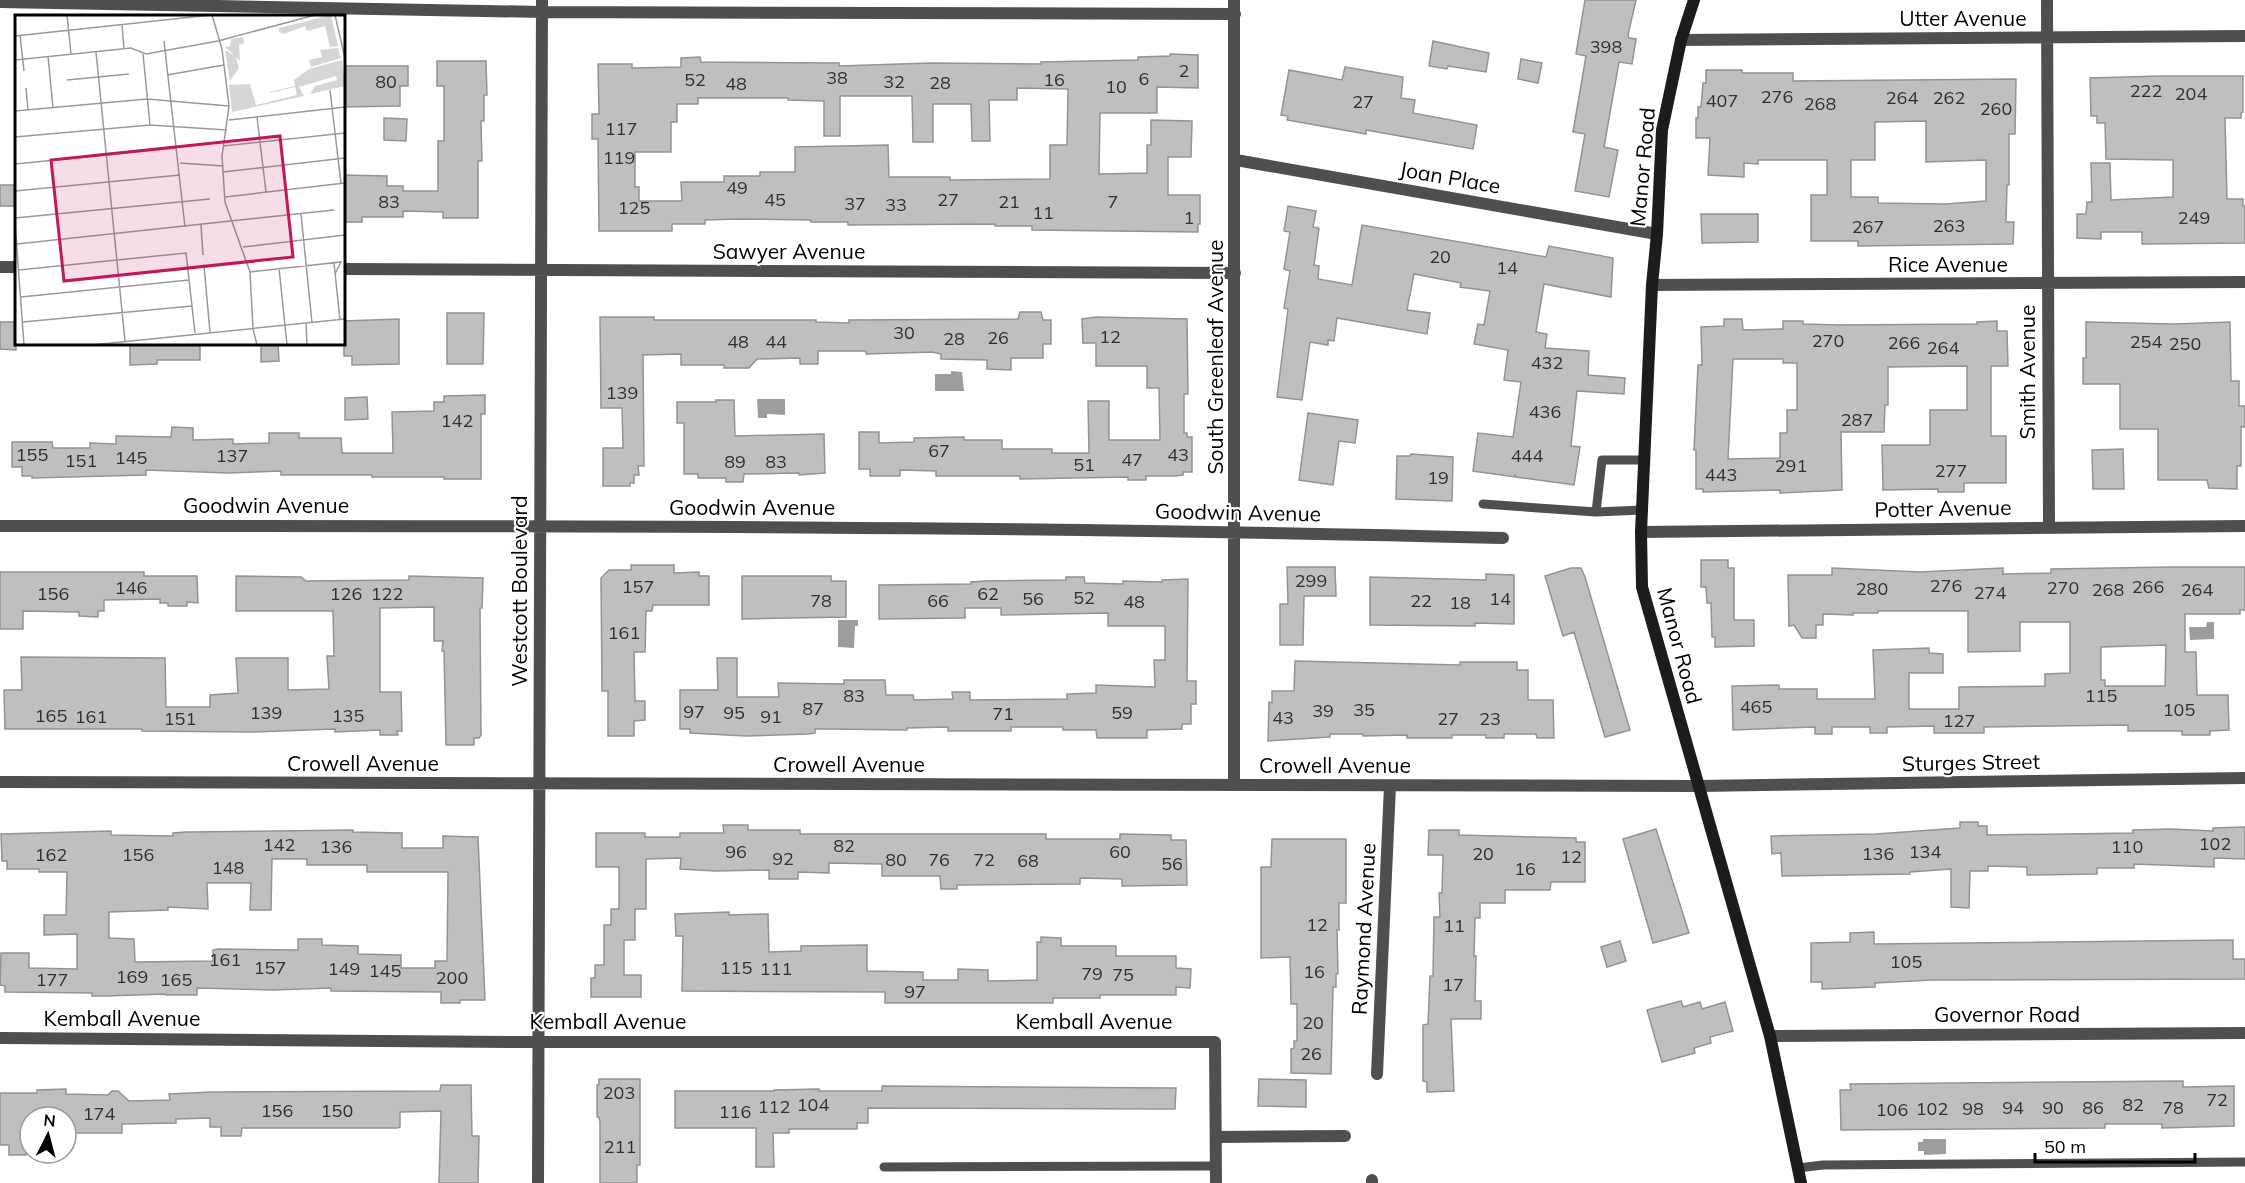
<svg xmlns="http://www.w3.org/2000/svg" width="2245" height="1183" font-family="Mulish,sans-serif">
	<rect width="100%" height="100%" fill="#fff"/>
	<!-- water -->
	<path fill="#9d9d9d" d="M951,371L962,372L964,391H935V374H951Z
		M757,399H785V415L767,414V418H758Z
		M838,620H858V626H855L854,648L838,647Z
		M2207,622H2214V639L2190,640L2189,627H2206Z
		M1923,1139H1946V1154L1924,1155V1151H1918V1142H1923Z"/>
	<!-- building -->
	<path fill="#bfbfbf" stroke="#939393" stroke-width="1.5" fill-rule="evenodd" d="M1585,0H1636L1628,35L1629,38L1636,39L1632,64L1619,62L1604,147L1618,150L1609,197L1575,191L1585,134L1573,132L1586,56L1576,54Z
		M1433,41L1489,53L1486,72L1448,66L1447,69L1429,66Z
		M1170,54L1198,55V88L1157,87V113H1100L1099,174L1147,173V145H1151V120L1192,121L1191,157H1168V195H1200V224H1198V232L1032,230V226H995V224L848,225V222H811V220L738,219L705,220V224H672V231H599L598,139H592V114H599L598,64H632V68L681,67V58L700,57L701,62L839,63V66L931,63L1041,64V62L1138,60V57L1170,56ZM1017,88L1068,89L1067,145H1050V179L950,180V177H889L888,145L795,147V172H760V176H724V182H681L682,201H639V187H635V152H671V122H677V104H698V98H788V100L824,101V136H840V96H912L913,142H933V104H971L972,141H990L989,100H1017Z
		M1521,59L1542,63L1538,83L1518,79Z
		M437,61H486L487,95H484V121H481L482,161H478V218H443V212L403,211V217H362V222H344V175L387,176V186H403V191H438V141H444V86H437Z
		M344,66H408V86H400V106L344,107Z
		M1345,67L1403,77L1401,98L1415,100L1413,113L1477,125L1473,149L1366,130V134L1287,120L1288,116L1281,115L1289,70L1342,80Z
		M1706,70H1742V73H1793V81L2016,79L2015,134H2009V185H2007L2006,222H2014L2013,244L1858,246V241H1811V195H1827V160H1758V164L1744,163V177L1708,175L1710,138H1696V118H1698V107H1701L1703,83H1706ZM1926,121V162L1986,160V201L1945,204L1878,203V197H1851V160H1875V122Z
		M2161,76H2243V112L2241,113V118H2225L2227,199H2243V206H2245V243L2142,244V232H2101V239L2077,238V214H2086L2087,202H2092L2091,163H2110L2111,200L2173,197V160L2106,159L2105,123H2097V116H2091L2090,78Z
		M384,118L407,119L406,141L384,140Z
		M0,185H16V206H0Z
		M1288,206L1316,211L1313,227L1319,228L1314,265L1319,266L1318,279L1352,285L1362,225L1546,257L1549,246L1613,258L1611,297L1544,284L1536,332L1547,334L1545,348L1589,351L1588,375L1625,378L1624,394L1577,391L1571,446L1580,447L1574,485L1516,477L1515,474V477L1473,471L1478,433L1513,437L1521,382L1504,380L1508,350L1474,344L1478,324L1484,325L1490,291L1460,287L1461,283L1414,274L1407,310L1430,313L1427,334L1337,318L1334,341L1328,340V345L1310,342L1302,400L1277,397L1288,309L1284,308L1290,271L1284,269L1290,232L1284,231Z
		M1701,214H1758V242L1702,243Z
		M1020,312H1041L1043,320H1051V344H1043V358H1011V370L987,369V360L941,359V354L932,352L866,354V351H818V364H800V358L757,359L749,368H724V365H681V354L643,355L644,466H638L639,475H634V483H630V486H603V448H623L622,408H601L600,317H654V320H816V322L849,323V320L1018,319Z
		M447,313H484L483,364H447Z
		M1096,317L1187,319L1188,394H1184V433H1187V437H1192V472H1183V475L1175,476H1146V480H1128V477L1020,479V476H936V471L900,470V476H870V469H859V432H879V443L914,442V438L964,437V440H1002V449H1052V453H1089L1088,401H1109V440H1160L1159,388H1147V366H1096V343H1083L1082,319Z
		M399,319V364L352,365V356H344V321Z
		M1724,319H1742L1743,330L1783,329V321H1803V324L1839,325L1977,324V322L1997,321V331H2007L2008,366H1991V436H2006V483H1964V492H1938V489L1883,490L1882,445H1930V410H1967V366L1888,367V405H1885L1884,432H1841L1842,490L1780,493V490L1703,492V489H1696V450H1694L1698,365H1702L1701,327L1724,326ZM1733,359H1783V363H1797V410H1787V433H1780V458L1728,459Z
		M0,322H16V350L0,349Z
		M2086,322L2174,324L2230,322L2231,381H2239V406H2245V427H2241V466H2237V489L2209,488L2207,480H2158V429H2120V384H2083V358H2086Z
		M130,344H200V360H157V364L130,365Z
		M261,344H278L279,361L261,362Z
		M485,395V414H481V479H444V477H372V475H281V471L228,473L146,470V475L32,478V476H22V467H12V442H52L53,448H90V443L116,444V436L171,437L172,427L193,428V440L233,439V444L269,443V433H299V438H341L342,453H393L392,412L434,411V402H444V396Z
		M367,397L368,419L345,420V398Z
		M716,400H734L735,436L824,434L825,473L799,475V473L744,474L743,482H726V478H698V474H684V423H677V402H716Z
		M1308,413L1358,420L1355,443L1339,441L1333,485L1299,480Z
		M2123,449L2124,489H2093L2092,450Z
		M1411,454L1453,457L1452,501L1396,499L1397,456H1410Z
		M1701,560H1728V568H1734V620H1754V646L1715,647V637H1712L1711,603H1707L1706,587H1701Z
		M631,565H674V573L699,572V576H709V605H653L652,611H646L645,652H634L635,701H645V720L634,721V736H608V691H602L601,578L609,570H631Z
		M1287,567H1335L1336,596H1304L1303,645H1280V604H1288Z
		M2171,567H2245V610H2240V614H2185V652H2196L2197,695H2228L2229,730L2210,731V735H2182V731H2128V725L1984,727V733H1934V726L1887,727V733H1870V727H1832V734H1815V727L1733,730L1732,686L1779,685V689H1817V699H1875L1873,650L1929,648V653L1943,654V673H1909V709H1959V687L2045,686V674L2070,673V622H2020V651L1968,652V611H1878V613H1853V615L1823,614V625H1816V638H1802L1794,625L1789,626L1788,575H1832V568L1920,572L2003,568V574L2051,573V569ZM2166,645L2165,686H2105V680H2101V647Z
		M1571,568H1581L1585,577L1630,730L1605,737L1574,632L1563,636L1545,576Z
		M0,572H144V576H197L198,603L187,602V606H168V603H160V599L104,600V611H98V617L79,616V612L23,611V629H0Z
		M1486,574L1514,575V624L1475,623V626L1370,625V577L1486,580Z
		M236,576L301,577L306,581L409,580V576L483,578L482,608H480L481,735L479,738H474V745H446L444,651H442L443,641H434V607L380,608V692H401L402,731H397L398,735H380V730L335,732V729L253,732L142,731V729H5L4,690H22L21,657L165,658L166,707H210V695L238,693L236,658H288V690L329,689L327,656H334L333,611H236Z
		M742,576H831V581H846V617L742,619Z
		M1066,577H1084L1085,583L1123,584V581L1162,582V580L1188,579L1187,681H1196V704H1191V724H1182V729L1147,730V738H1097L1096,730H1063V727H1011V731H948V727L907,728V730L828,729H815V733L808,734L746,736L690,733V729H680V690H718L717,658H737V697H779L778,683L844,684V680H885L886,695H913L914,700L953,699L952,692H970V700L1067,699V694L1096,693V685L1155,687L1154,660H1165V626H1108V613L1001,615V608H965V618L879,619V585L971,584V582L985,581L1066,580Z
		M1295,661L1460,665V662H1517V670H1528V700H1553L1554,738H1537L1536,734H1504V738H1486V735H1452V738H1407V735L1363,736V734H1330V737L1268,741L1269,702L1272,703V691H1294Z
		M1960,822H1978V826H1987V835L2133,833V830L2171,829L2213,831V828L2245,827V859L2214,858V867L2134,864V868H2097V874L2027,875V867L1988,866V871H1970L1969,908L1951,907V869L1910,872V874L1782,876L1781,853L1772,854L1771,836L1876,834L1960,828Z
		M723,825H748V830H800V834H1046V839H1120V834L1171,835V840H1186L1187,885L1122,886V879L1080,878V884L957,885V889H941L940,876H882V864L829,863V873L798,872V879H769V870L716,871L680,869L681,858L646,859V909H635V940H624V975H641V997H591V978H595V965H604V925H611V909H619V867H596V833H645V837H680V833H724Z
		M1656,829L1689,933L1653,943L1623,839Z
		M353,830V832L402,833V848H443V836L478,837L485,1000H460V1003H441V992L331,991V988L273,990L197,988V995H166V994L106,996H92V993L5,992V986L0,985L1,953H29V968L77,969V934L44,935V915H66L67,872H39V869H7V861H2L1,834L111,831V835L173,836V833L186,832ZM272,859H307V865H367V872H448L447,961H435V968H401V955L358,954V946L322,945V939H298V950L218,949L213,950V961L135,962L134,939L109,938V912L168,910V907L208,909L207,883H251L250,910H271Z
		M1429,830H1459V835L1576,838V842H1585V882H1551L1550,890H1505V903H1480V918H1475L1474,956H1476L1475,1001H1481V1019H1451L1454,1091L1427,1092V1082L1423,1081V1025L1428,1024L1430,976H1433L1434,917H1440L1439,893H1442L1443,855H1428Z
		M1272,839H1346V903H1339V930H1337L1338,974H1336V987H1333L1331,1074L1291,1073V1049L1294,1048V1041H1297V1004H1291L1290,957L1261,958V867H1271Z
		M729,912V915L768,914L769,952L801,951V946L867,945V971L923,972V980H958V969L988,970V981L1037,980V942H1041V937L1061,938V946H1116V956H1176V968L1191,969L1190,988L1176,987V995H1100V998H1053V1003H885V992L682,991L683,936H676L675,914Z
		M1874,932V944L2233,940V959H2245V979L1932,980L1875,983V987L1822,989V982H1811V943L1850,942V933Z
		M1620,941L1626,961L1607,967L1601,947Z
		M1681,1001L1683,1007L1700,1002L1702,1009L1725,1002L1733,1031L1710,1037L1711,1043L1694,1048L1695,1053L1662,1062L1647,1010Z
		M599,1079H640V1165H637V1183H600V1122L599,1117H597V1085H599Z
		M1259,1079L1306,1080V1107L1258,1106Z
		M2183,1081V1087L2234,1086V1126L2162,1128V1124H2105V1128L1841,1130L1840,1090H1851L1850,1084Z
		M441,1085H471L472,1136H479L478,1183H439L441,1111L400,1112V1127L397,1128H242L241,1136H221V1127H210V1118L176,1119V1123L122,1124V1133H66V1117H28L26,1120V1155H9V1145H0V1093H37V1090L66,1089V1094L108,1095L112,1091H118L129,1101L170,1100L169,1094L212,1092L440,1091Z
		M882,1086L1176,1088L1175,1109L868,1108V1123H857V1129H789V1133H773L774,1167H756V1128H675V1091H774V1090L819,1089V1091H882Z"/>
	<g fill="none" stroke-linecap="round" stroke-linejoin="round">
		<!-- lane -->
		<path stroke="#4f4f4f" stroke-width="9" d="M1483,504L1596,512L1642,510
			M1596,512L1602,460H1644
			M884,1167L1216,1166
			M1798,1168L1823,1165L2245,1162"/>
		<!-- street -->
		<path stroke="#4f4f4f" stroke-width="12" d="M2047,0L2049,528
			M0,2L542,12L1235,14
			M1681,40L2245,36
			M1236,160L1657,234
			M0,267H16
			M344,269L1235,273
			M1652,285L2245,282
			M0,526C501,526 1002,525 1503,538
			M1641,532L2245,526
			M0,782L1698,786L2245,778
			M1234,785V0
			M1770,1036L2245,1033
			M0,1038L511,1042H1215L1216,1183
			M1377,1074L1390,786
			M1217,1137L1345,1136
			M538,1183L542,0
			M1372,1183V1180"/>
		<!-- secondary -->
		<path stroke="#1c1c1c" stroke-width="12" d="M1694,0L1681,40L1662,130L1657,234L1652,285L1641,532L1642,587L1770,1036L1801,1183"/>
	</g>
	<g text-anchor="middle" stroke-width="4.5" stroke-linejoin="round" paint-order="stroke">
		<!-- number labels -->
		<g font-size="18" fill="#303030">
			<text x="1606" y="53">398</text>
			<text x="1184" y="77">2</text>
			<text x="837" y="84">38</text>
			<text x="1144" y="85">6</text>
			<text x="695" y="86">52</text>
			<text x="1054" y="86">16</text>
			<text x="386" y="88">80</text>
			<text x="894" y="88">32</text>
			<text x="940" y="89">28</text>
			<text x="736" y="90">48</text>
			<text x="1116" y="93">10</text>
			<text x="2146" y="97">222</text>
			<text x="2191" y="100">204</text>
			<text x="1777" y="103">276</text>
			<text x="1902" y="104">264</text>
			<text x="1949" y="104">262</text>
			<text x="1722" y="107">407</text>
			<text x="1363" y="108">27</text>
			<text x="1820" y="110">268</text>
			<text x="1996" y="115">260</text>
			<text x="621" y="135">117</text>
			<text x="619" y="164">119</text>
			<text x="737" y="194">49</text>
			<text x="775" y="206">45</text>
			<text x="948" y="206">27</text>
			<text x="389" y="208">83</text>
			<text x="1009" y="208">21</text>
			<text x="1113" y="208">7</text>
			<text x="855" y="210">37</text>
			<text x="896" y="211">33</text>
			<text x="634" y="214">125</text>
			<text x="1043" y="219">11</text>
			<text x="1189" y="224">1</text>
			<text x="2194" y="224">249</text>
			<text x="1949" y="232">263</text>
			<text x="1868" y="233">267</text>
			<text x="1440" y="263">20</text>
			<text x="1507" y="274">14</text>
			<text x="904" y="339">30</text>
			<text x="1110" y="343">12</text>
			<text x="998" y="344">26</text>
			<text x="954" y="345">28</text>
			<text x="1828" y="347">270</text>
			<text x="738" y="348">48</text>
			<text x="776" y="348">44</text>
			<text x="2146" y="348">254</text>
			<text x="1904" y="349">266</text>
			<text x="2185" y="350">250</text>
			<text x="1943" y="354">264</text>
			<text x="1547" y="369">432</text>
			<text x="622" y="399">139</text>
			<text x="1545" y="418">436</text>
			<text x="1857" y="426">287</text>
			<text x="457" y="427">142</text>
			<text x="939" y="457">67</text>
			<text x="32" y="461">155</text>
			<text x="1178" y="461">43</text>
			<text x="232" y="462">137</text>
			<text x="1527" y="462">444</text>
			<text x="131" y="464">145</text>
			<text x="1132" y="466">47</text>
			<text x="81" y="467">151</text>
			<text x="735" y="468">89</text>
			<text x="776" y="468">83</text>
			<text x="1084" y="471">51</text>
			<text x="1791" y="472">291</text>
			<text x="1951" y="477">277</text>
			<text x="1721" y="481">443</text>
			<text x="1438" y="484">19</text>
			<text x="1311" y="587">299</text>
			<text x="1946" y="592">276</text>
			<text x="638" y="593">157</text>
			<text x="2148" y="593">266</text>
			<text x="131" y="594">146</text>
			<text x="2063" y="594">270</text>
			<text x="1872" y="595">280</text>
			<text x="2108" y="596">268</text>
			<text x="2197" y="596">264</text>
			<text x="1990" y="599">274</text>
			<text x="53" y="600">156</text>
			<text x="346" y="600">126</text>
			<text x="387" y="600">122</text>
			<text x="988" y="600">62</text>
			<text x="1084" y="604">52</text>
			<text x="1033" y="605">56</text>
			<text x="1500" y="605">14</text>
			<text x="821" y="607">78</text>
			<text x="938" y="607">66</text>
			<text x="1421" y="607">22</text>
			<text x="1134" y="608">48</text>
			<text x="1460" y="609">18</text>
			<text x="624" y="639">161</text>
			<text x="854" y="702">83</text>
			<text x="2101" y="702">115</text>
			<text x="1756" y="713">465</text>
			<text x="813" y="715">87</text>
			<text x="1364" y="716">35</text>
			<text x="2179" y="716">105</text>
			<text x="1323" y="717">39</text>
			<text x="694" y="718">97</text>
			<text x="266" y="719">139</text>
			<text x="734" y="719">95</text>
			<text x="1122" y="719">59</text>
			<text x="1003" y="720">71</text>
			<text x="51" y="722">165</text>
			<text x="348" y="722">135</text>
			<text x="91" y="723">161</text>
			<text x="771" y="723">91</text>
			<text x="1283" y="724">43</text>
			<text x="180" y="725">151</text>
			<text x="1448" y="725">27</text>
			<text x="1490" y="725">23</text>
			<text x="1959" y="727">127</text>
			<text x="2215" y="850">102</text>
			<text x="279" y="851">142</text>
			<text x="844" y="852">82</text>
			<text x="336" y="853">136</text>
			<text x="2127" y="853">110</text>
			<text x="736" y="858">96</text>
			<text x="1120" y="858">60</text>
			<text x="1925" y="858">134</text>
			<text x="1483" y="860">20</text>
			<text x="1878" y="860">136</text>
			<text x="51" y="861">162</text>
			<text x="138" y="861">156</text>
			<text x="1571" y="863">12</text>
			<text x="783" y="865">92</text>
			<text x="896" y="866">80</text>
			<text x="939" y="866">76</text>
			<text x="984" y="866">72</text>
			<text x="1028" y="867">68</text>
			<text x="1172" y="870">56</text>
			<text x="228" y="874">148</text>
			<text x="1525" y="875">16</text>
			<text x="1317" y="931">12</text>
			<text x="1454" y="932">11</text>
			<text x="225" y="966">161</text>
			<text x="1906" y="968">105</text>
			<text x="270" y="974">157</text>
			<text x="736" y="974">115</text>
			<text x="344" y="975">149</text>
			<text x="776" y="975">111</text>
			<text x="385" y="977">145</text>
			<text x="1314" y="978">16</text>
			<text x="1092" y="980">79</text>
			<text x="1123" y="981">75</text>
			<text x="132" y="983">169</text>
			<text x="452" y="984">200</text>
			<text x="52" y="986">177</text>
			<text x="176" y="986">165</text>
			<text x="1453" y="991">17</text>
			<text x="915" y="998">97</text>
			<text x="1313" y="1029">20</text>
			<text x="1311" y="1060">26</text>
			<text x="619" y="1099">203</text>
			<text x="2217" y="1106">72</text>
			<text x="813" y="1111">104</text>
			<text x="2133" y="1111">82</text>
			<text x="774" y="1113">112</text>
			<text x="2013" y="1114">94</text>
			<text x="2053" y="1114">90</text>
			<text x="2093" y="1114">86</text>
			<text x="2173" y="1114">78</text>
			<text x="1932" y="1115">102</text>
			<text x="1973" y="1115">98</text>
			<text x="1892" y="1116">106</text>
			<text x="277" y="1117">156</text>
			<text x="337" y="1117">150</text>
			<text x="735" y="1118">116</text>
			<text x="99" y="1120">174</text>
			<text x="620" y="1153">211</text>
		</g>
		<!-- street labels -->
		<g font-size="21" fill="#000" stroke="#fff">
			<text x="1963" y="26">Utter Avenue</text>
			<text transform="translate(1643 167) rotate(-85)" y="7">Manor Road</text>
			<text transform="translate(1450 178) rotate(10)" y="7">Joan Place</text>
			<text x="789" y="259">Sawyer Avenue</text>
			<text x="1948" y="272">Rice Avenue</text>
			<text transform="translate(1216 357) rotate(-90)" y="7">South Greenleaf Avenue</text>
			<text transform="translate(2028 372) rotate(-90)" y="7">Smith Avenue</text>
			<text x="266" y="513">Goodwin Avenue</text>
			<text x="752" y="515">Goodwin Avenue</text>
			<text transform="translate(1943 509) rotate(-1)" y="7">Potter Avenue</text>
			<text transform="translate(1238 513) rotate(1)" y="7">Goodwin Avenue</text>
			<text transform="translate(520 591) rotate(-90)" y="7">Westcott Boulevard</text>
			<text transform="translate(1679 646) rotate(75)" y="7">Manor Road</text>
			<text transform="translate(1971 763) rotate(-1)" y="7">Sturges Street</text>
			<text x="363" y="771">Crowell Avenue</text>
			<text x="849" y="772">Crowell Avenue</text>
			<text x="1335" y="773">Crowell Avenue</text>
			<text transform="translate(1364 929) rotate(-87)" y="7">Raymond Avenue</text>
			<text x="2007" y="1022">Governor Road</text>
			<text x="122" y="1026">Kemball Avenue</text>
			<text x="608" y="1029">Kemball Avenue</text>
			<text x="1094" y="1029">Kemball Avenue</text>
		</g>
	</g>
	<!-- overview -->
	<g transform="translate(15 15)">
		<rect width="330" height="330" fill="#fff"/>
		<path d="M316,0L323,31L315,32L310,11L292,16L290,11L269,19L264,17V13ZM228,22L229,28L224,30L225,46L210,32L215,31L216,24ZM323,33L326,43L296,52L294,45L307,42L305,35ZM210,35L221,42L224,53L215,66ZM327,45L330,71L295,79L300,71L322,65L321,61L284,72L289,81L217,97L214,70L235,69L241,90L282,80L280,72L255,78V77L280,71L279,65L294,54Z" fill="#d6d6d6"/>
		<path fill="none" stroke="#999" stroke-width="1.5" d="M52,0L56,39M197,0L207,34L214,91L207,141L210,187L235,257L238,314L242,330M320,0L330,43M107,10L109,34M5,20L9,56M0,21L196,0M149,26L170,212M81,37L110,326M128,39L135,110M33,41L38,93M0,45L116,33L131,39L203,26L300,0M152,60L209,50M52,65L114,59M11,73L13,95M315,75L326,169M0,96L132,84L214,91M242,102L251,177M214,105L330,92M0,122L135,110L212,115M208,131L330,118M165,148L208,151M0,149L162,133M208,157L330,143M0,176L165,160M210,182L330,168M286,199L297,308M0,203L195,184M0,208L9,330M186,210L188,240M2,229L319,195M228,232L330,220M319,248L325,305M189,251L195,317M264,253L272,330M4,255L171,238L180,318M235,257L326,247L320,259M6,282L174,265M8,307L177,291M291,308L292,330M77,330L330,304"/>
		<path fill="#c2185b" fill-opacity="0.15" stroke="#c2185b" stroke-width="3" d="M265,121L278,242L49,266L36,145Z"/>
		<rect width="330" height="330" fill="none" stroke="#000" stroke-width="3"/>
	</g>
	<!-- north arrow -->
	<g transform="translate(48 1135) rotate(6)"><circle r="28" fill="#ffffff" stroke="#999999" stroke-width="1.5"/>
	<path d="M0-4.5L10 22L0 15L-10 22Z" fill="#000000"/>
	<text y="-9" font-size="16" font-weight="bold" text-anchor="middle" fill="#000000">N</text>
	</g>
	<!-- scale -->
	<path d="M2035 1153v9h160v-9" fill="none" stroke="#000000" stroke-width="3"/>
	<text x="2044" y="1153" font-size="18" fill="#000000" stroke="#ffffff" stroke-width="4.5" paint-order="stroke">50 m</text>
</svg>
